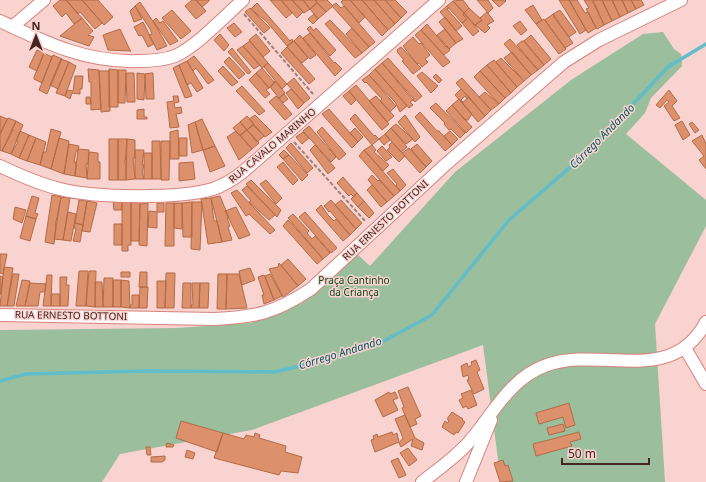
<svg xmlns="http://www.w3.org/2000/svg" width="706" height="482" font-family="'Noto Sans',sans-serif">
	<rect width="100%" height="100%" fill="#f8d3cf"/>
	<!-- green -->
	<path fill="#9bbe9c" d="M663,32L674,49L681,54L682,66L651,98L645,113L626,134L706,200V226L655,324L665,482H501L483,345L252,430L120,454L102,482H0V330L177,328L250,323L302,303L332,278L357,254L370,266L455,172L571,80L643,34Z"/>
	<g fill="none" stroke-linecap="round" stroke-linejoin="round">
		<!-- stream -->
		<path stroke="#60bdc9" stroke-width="3.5" d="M0,381L26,374L145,371L275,372L325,360L382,342L432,315L509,220L589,151L668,67L706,44"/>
	</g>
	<!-- building -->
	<path fill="#dc906c" stroke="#b36b47" d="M60,0H66L82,18L74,24L66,13L62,17L53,6Z
		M66,0H82L102,23L95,29L80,12L78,14Z
		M82,0H98L113,17L104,25Z
		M192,0H196L206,11L196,19L185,6Z
		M196,0H209V1L202,7Z
		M270,0H281L292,13L286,18Z
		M281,0H292L303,12L297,18Z
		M292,0H303L310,9L304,13Z
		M303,0H315L317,3L310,9Z
		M315,0H327L333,6L326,12Z
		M343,0H350L365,17L359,23L341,2Z
		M350,0H362L388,30L382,36Z
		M362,0H374L395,24L388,30Z
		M374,0H385L401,18L395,24Z
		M385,0H395L407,12L401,18Z
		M463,0L469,8L464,13L453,1Z
		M477,0H488L493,8L488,13Z
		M492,0H505L506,1L499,7Z
		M559,0H569L586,30L580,34Z
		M569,0H577L585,13L588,12L596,28L588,33Z
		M584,0H592L604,25L597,29L586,9L589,8Z
		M593,0H602L612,21L604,25Z
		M602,0H612L620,17L612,21Z
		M612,0H622L628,13L620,17Z
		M622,0H631L636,9L628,13Z
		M631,0H641L644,5L636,9Z
		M453,1L464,13L463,15L467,19L462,23L447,6Z
		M140,2L156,26L167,46L157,50L149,35L152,34L150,29L135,6Z
		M257,3L290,41L292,39L293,41L287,46L267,22L251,9Z
		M317,3L326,12L318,19L310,9Z
		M336,3L341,8L344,6L375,42L369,47L332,6Z
		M533,5L542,20L536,24L525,10Z
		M135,6L142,19L134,22L130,11Z
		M447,6L449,8L447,9L462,26L456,31L440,12Z
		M250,8L270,28L264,33L245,12Z
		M469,8L482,20L475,25L464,13Z
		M172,10L191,31L181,39L162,18Z
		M560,10L576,32L569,37L553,14Z
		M487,12L494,21L487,25L490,28L485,33L475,25L482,20L480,18Z
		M464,13L479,31L473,36L462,23L467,19L463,15Z
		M314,14L318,19L313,24L308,19Z
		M553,14L554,17L573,43L565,48L545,20Z
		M445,17L463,39L456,43L439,22Z
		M82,18L93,31L88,35L94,37L89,46L60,36Z
		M156,18L160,23L163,21L178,41L170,45L153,21Z
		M544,19L566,49L559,54L536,24Z
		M330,20L362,53L355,58L325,24Z
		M520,21L527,30L521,35L513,26Z
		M143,22L154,44L148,47L142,35L139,36L134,27Z
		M234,23L242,32L235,37L227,28Z
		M427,24L446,47L447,46L450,50L444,55L421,30Z
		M310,26L314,31L316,28L336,50L330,56L307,29Z
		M352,28L369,47L362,53L346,34Z
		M120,29L130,50L131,51L108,50L103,35Z
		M445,29L456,43L449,49L437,35Z
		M421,30L450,62L443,67L415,35Z
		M310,33L334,63L335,62L342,69L335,76L303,38Z
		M220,34L229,45L224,51L214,40Z
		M256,34L270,51L263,57L249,40Z
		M300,35L316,55L310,59L294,41Z
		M531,35L551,59L544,65L524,41Z
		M413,37L419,44L421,43L430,55L425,59L428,62L422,67L419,63L417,64L403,46Z
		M510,39L538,70L531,75L504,44Z
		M250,41L268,63L262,68L243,46Z
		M294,41L308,58L302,63L287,47Z
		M522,41H524L544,65L538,70L517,45Z
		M243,46L260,65L254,69L237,50Z
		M287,47L315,79L309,84L281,53Z
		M401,47L421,68L413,74L402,61L404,60L398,53L397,50Z
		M232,48L251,72L248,74L228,52Z
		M37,50L44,53L37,71L29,67Z
		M512,52L531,75L524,81L504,58Z
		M44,53L52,57L42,83L34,79V77Z
		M53,55L62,59L47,94L39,90Z
		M194,56L214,80L208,84L196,68L193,71L187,61Z
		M229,57L245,74L239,79L224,62Z
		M388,58L422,96L415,102L413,100L414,99L382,63Z
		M501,58L524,81L517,87L496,62Z
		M61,59L69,62L58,89L50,85Z
		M494,60L517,87L511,93L487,65Z
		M187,61L203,88L197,92L191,83L187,85L179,65Z
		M69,62L76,66L65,96L56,93Z
		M268,63L287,84L282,89L264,67Z
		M382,63L413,100L410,102L413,105L409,108L375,69Z
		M179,65L192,96L185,98L173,68Z
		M487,65L511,93L505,98L480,71Z
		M223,66L238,82L232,86L218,71Z
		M262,68L275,83L269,88L256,73Z
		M88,69L99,70L101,109L91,110V82H89Z
		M109,69L118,70V107H109Z
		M375,69L407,106L400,112L395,102L369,75Z
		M118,70H126L125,103H118Z
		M99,71H109L110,111L101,112Z
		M480,71L505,98L499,104L474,77Z
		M422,72L438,86L431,93L417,76Z
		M126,73H134L135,102H127Z
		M137,73L145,74L144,100L137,99Z
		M151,73H153L154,99H146L145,74Z
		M256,73L269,88L266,90L270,94L265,98L249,80Z
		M436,74L442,80L439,83L433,77Z
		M369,75L396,106L390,112L380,101L382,99L366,82L365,83L362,80Z
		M75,76H83L82,89H80V94L72,93L70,99L65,96L67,90L73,91Z
		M294,78L310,98L304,103L287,84Z
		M462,78L491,110L485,116L456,83Z
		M275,81L285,93L279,98L270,87Z
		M356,85L389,124L382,130L349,91Z
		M242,86L265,111L259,115L236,91Z
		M291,89L304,103L298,109L286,93Z
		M461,89L469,97L467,99L465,96L461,100L463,102L462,103L455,95Z
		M669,90L677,101L672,106L680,118L674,121L664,106L669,102L667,100L660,108L656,105Z
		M349,91L356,100L351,105L343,96Z
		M485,92L499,104L491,110L479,97Z
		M284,94L288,99L283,103L279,98Z
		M173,96H178L179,102L174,103L175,108L181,107L182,113L176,114L179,127L170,128L167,102L174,101Z
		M276,96L292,114L285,120L269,102Z
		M376,96L394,116L387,122L369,101Z
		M86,97H90L91,104H86Z
		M469,97L485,116L478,122L462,103Z
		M459,99L472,114L468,120H465L452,105Z
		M436,103L465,133L460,138L451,129L449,130L444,124L445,123L430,108Z
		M452,105L472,127L466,133L446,111Z
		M144,109V117H147V119H137V110Z
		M329,109L358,142L352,148L322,114Z
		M420,112L437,131H439L452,145L445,151L415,117Z
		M355,114L374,136L375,135L379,139L372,145L350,119Z
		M255,115L272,132L265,137L249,119Z
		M405,115L420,137L415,142L398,122Z
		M0,116L7,119L0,134Z
		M247,116L254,124L247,130L240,122Z
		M8,118L16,121L2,151L0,150V134Z
		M202,119L215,146L203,150L195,122Z
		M16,121L23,125L11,154L2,151L13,130H12Z
		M682,121L690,135L683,140L675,125Z
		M195,122L203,150L192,153L188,125Z
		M240,122L247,130L240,136L233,128Z
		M692,122L699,130L695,133L689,124Z
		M396,124L413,139L406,144L391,128Z
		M253,125L264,136L257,142L247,130Z
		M309,126L336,157L331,162L303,131Z
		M322,127L346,154L339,160L317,132Z
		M355,128L363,137L358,142L350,133Z
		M391,128L407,147L401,152L385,134Z
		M51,129L61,132L51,169L40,165L43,152H46Z
		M178,130L179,159H170V132Z
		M247,130L259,143L252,149L240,135Z
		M20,131L29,135L19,158L11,154L18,142L16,141Z
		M236,131L252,149L239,160L227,137Z
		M450,131L458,139L452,145L444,136Z
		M303,132L309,138L302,144L296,137Z
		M385,134L390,140L384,145L379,139Z
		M29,135L36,138L27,161L19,158Z
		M702,135L706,144V169L699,160L704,156L692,141Z
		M36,138L46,142L40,165L27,161Z
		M59,138L69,141L64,174L51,169Z
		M179,138H187V156H179Z
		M109,139H118V180H109Z
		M118,139H127L125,164H126V180H118Z
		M127,139L135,140V158H133L135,179L126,180Z
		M152,141H160L161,179H152Z
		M161,141H170L169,180H161Z
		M392,142L405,156L399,162L387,150L390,147L389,145Z
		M291,143L313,168L307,173L286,148Z
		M69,144L79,146L78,151H76L74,162H76L75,176L64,174Z
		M417,144L432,161L426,167L411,149Z
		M315,145L335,168L328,174L310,150Z
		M372,145L376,150L374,152L389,165L383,171L364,150Z
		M215,146L225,166L210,172L203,150Z
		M382,146L392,157L386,161L377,151Z
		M409,148L426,167L420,173L402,153Z
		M78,149L89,150L88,164H86L87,178L75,176Z
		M135,150H144L142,165H144L142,172L144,179H135Z
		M284,150L289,155L283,159L279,155Z
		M364,150L400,191L394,196L359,156Z
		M89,152L98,153V162H100V179H87Z
		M144,153H152V179H144Z
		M289,155L308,175L302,181L283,159Z
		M193,162L195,179L179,181V163Z
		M283,162L298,180L293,185L277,167Z
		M393,169L406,185L400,191L396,186L397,184L387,173Z
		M372,175L378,181L379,180L394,196L387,202L368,180Z
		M343,177L357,193L354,197L351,194L349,196L346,193L337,183Z
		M251,180L281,210L277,217L246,184Z
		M266,180L282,198L276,204L260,184Z
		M372,185L387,202L381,207L367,190Z
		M247,186L275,215L269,220L249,202L251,201L242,190Z
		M237,190L275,230L270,234L249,214L246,216L231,193Z
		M357,193L364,201L358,207L351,199Z
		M52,195L61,197L55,227H56L54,244L45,242Z
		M32,196L39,198L35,213L38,214L36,219L26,216Z
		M220,196L229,218H227L230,226L228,227L232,240L222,242L211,198Z
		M61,197L70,198L63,240L54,239Z
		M211,198L214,221H217L222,242L208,244L201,199Z
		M79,200L87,201L83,225L75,223Z
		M331,200L356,229L350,235L330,211L329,212L324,206Z
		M341,200L362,223L356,229L335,205Z
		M87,201L97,203L90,232L82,231Z
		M113,201H122V210H114Z
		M364,201L374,213L369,218L358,207Z
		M122,202H131V245H128V251H122Z
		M131,202H140L139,241H131Z
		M192,202H202L200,250L191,249Z
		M192,202V237H183L182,203Z
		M148,203L147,246L139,245L140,204Z
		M157,203H164V212H157Z
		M166,203H174V246H165Z
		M174,203H182V229L174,228Z
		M321,205L328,215L334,221L336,219L350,235L343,241L316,210Z
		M15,207L26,210L22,223L13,219Z
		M236,207L250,235L239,239L225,211Z
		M149,211L157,212V228L148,227Z
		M68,212L76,214L71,241L63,240Z
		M305,212L337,248L331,253L299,217Z
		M293,214L309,231L307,233L312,239L315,236L330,253L323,259L288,218Z
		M26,216L36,219L30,241L20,238Z
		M288,220L323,259L317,264L283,226Z
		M75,223L83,225L80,242L73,241L76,229L74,228Z
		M114,224H122V245H114Z
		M0,254H7L3,274L0,273Z
		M288,259L306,279L298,286L281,265Z
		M279,263L298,286L283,297L269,269L278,267Z
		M4,267L13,268L7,306H0Z
		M250,268L255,280L242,285L239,271Z
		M79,271H88L86,306H76Z
		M89,271H96L95,307L86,306Z
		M121,272H130V277H121Z
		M140,272H147V287H139Z
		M166,273H175L174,308H165Z
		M13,274H19L14,306H7Z
		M218,274H227L226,309H217Z
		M227,274H239L247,308L226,309Z
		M270,274L282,296L274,300L265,276Z
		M47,275H52L51,306H43Z
		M264,275L274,300L264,304L262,295H264L258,277Z
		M0,276L3,277L0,295Z
		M60,277H67L66,285H69L68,306H60Z
		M104,278H113V307H103Z
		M22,280L30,281L25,306H16Z
		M113,280H121V307H113Z
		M121,280L129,281L130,308L121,307Z
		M157,281H166L165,308H157Z
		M95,282H102L103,307H95Z
		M30,283L46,284L45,292H40L38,306H25Z
		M183,283H191V308H182Z
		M192,283H200L199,308H191V305H193Z
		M200,283H209L208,308H199Z
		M140,287H148L147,308H139Z
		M51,294H60V306H51Z
		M132,295H139V308H130V305H132Z
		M476,360L480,370L477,372L484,389L474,394L467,380L469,379L468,375L463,377L461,366L467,363L468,367L472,365L471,362Z
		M408,387L421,416L415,419L417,424L410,427L402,408L404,407L398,391Z
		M471,390L477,405L468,409L466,406L463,408L459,400L463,398L461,394Z
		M389,392L390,394L395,392L398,398L393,400L398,410L383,417L375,400Z
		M569,403L575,425L566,428L563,417L539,424L536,413Z
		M452,412L463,419L462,420L465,422L458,433L456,432L454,435L442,427L445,421L448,423L449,420L447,419Z
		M405,415L415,438L424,443L422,450L411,446L413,439L401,447L399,443L403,438L395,419Z
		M181,421L223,433L217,452L176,438Z
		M563,424L565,431L549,435L547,428Z
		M392,432L393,435L397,433L399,442L375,452L371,440L374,439L373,436L377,434L378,437Z
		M579,432L581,439L570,442L572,446L536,456L533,444Z
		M223,433L244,439L246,435L254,437L255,433L260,435L259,438L286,446L285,452L302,457L298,473L281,471L279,475L214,458Z
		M167,443L174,445L173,447H166Z
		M146,447H150L151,455H147Z
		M408,448L417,460L409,466L400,453Z
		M187,450L195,453L193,459L185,457Z
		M165,456V460L162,462H151V457Z
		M398,458L406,475L399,478L391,461Z
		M503,460L505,466L508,465L513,481L500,482L494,463Z"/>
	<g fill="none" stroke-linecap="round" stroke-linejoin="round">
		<defs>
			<path id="minor" d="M0,21C46,43 87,63 139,61C151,61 164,60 175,56C197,46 225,16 243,0
				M12,27L44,0
				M0,166C19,175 39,184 60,189C94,198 179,199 213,189C225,185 234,179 244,171L439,0
				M0,315L214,319C256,317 275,313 311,289L445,165L564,62L599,40L681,0
				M685,348L706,384
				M422,482C440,468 460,454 474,436C495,410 512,377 547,365C602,346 671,387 706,322
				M466,482L491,420"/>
		</defs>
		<!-- minor casing -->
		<use href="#minor" stroke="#d7837b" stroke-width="14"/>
		<!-- path -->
		<path stroke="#a27e7a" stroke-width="2" stroke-dasharray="4 2" stroke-linecap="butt" d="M244,14L313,94
			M294,142L366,222"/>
		<!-- minor -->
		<use href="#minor" stroke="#fff" stroke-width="12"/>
	</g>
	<g text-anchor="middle" stroke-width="3" stroke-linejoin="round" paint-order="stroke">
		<!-- street labels -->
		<g font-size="10" fill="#472421" stroke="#f8d3cf">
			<text transform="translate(272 145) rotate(-40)" y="4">RUA CAVALO MARINHO</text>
			<text transform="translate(385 220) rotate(-43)" y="4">RUA ERNESTO BOTTONI</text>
			<text transform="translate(71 315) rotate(1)" y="4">RUA ERNESTO BOTTONI</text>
		</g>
		<!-- park labels -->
		<g font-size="10" fill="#0a4515" stroke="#f8d3cf">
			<text x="354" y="284">Praça Cantinho<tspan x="354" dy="12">da Criança</tspan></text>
		</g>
		<!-- water labels -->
		<g font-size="11" font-style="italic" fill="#005860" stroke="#f8d3cf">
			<text transform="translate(602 136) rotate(-45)" y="4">Córrego Andando</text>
			<text transform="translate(340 353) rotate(-17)" y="4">Córrego Andando</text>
		</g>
	</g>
	<!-- north arrow -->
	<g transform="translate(36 36)" stroke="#f8d3cf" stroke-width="3" paint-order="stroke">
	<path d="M0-3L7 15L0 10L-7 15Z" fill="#472421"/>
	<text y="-6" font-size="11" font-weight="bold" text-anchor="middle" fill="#472421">N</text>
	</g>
	<!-- scale -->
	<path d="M562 458v6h87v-6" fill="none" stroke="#472421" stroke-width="2"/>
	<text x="568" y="458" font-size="12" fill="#472421" stroke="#f8d3cf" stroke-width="3" paint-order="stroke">50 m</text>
</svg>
